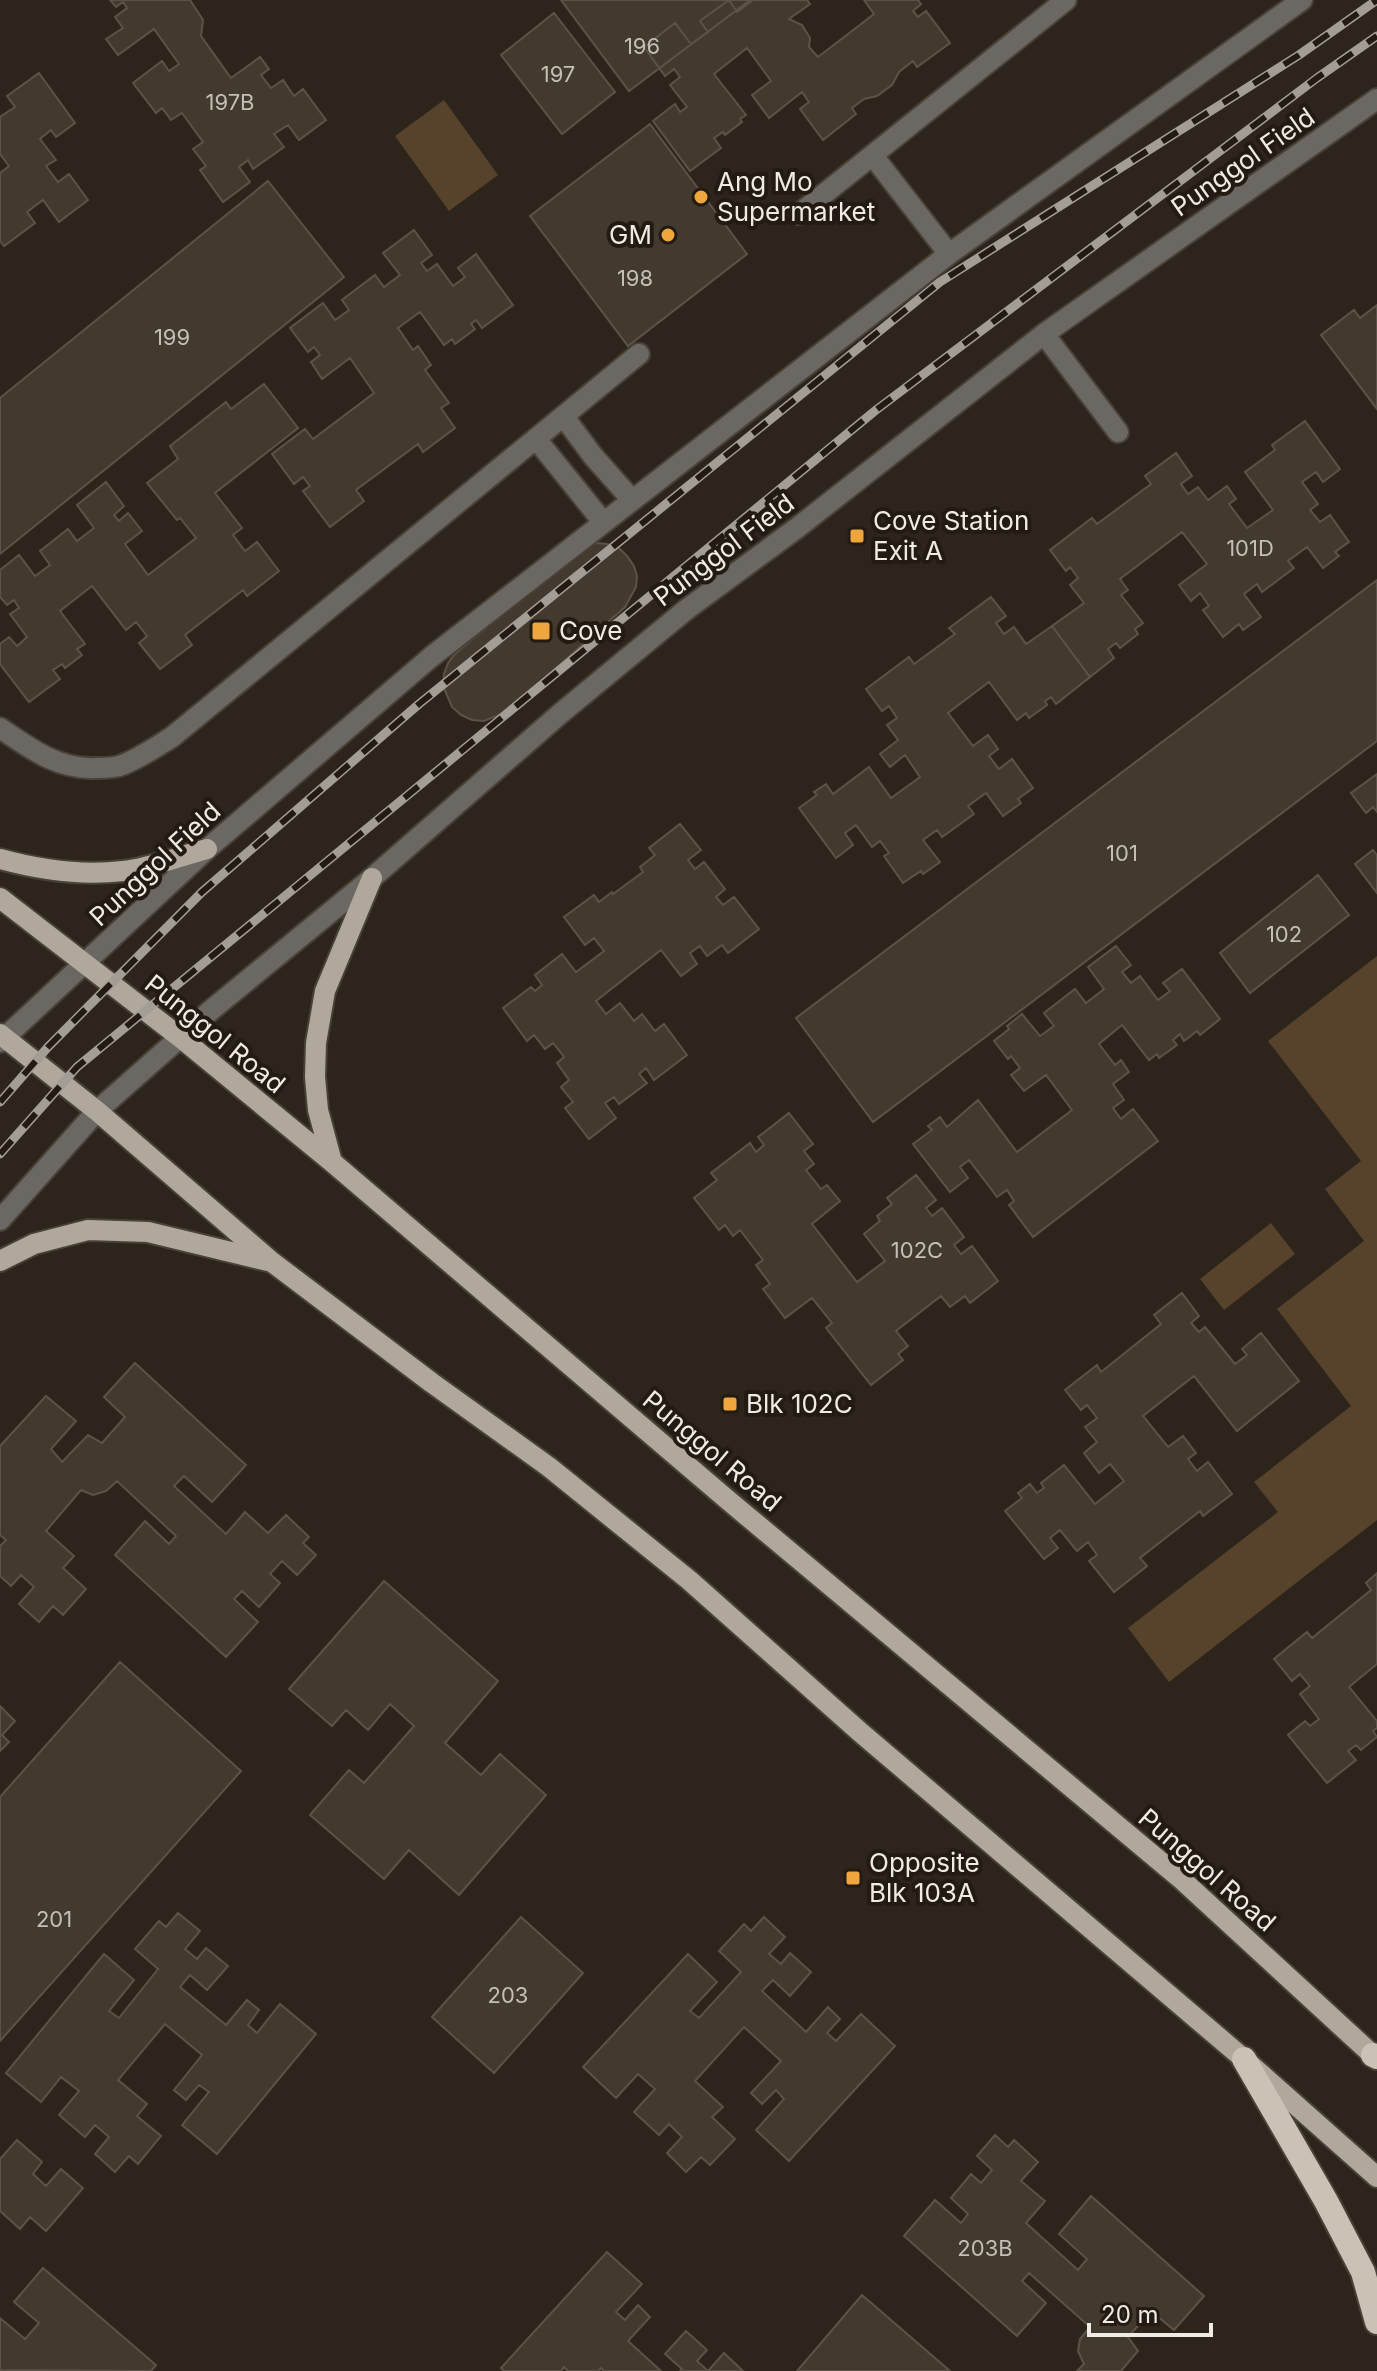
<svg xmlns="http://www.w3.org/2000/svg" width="1377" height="2371" font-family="Inter,sans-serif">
	<rect width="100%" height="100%" fill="#2d251b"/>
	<!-- green -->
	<path fill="#57432c" d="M444,100L498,175L449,211L395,136Z
		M1377,956V1520L1169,1682L1128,1628L1278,1512L1254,1482L1351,1406L1277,1309L1364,1241L1325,1189L1361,1161L1268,1041Z
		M1271,1223L1295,1254L1224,1310L1200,1279Z"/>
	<!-- building -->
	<path fill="#42392f" stroke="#5c5348" stroke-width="2" d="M110,0H190L203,20L201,36L231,78L260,57L269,69L261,75L271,88L283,80L294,96L303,89L326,120L299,140L288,125L274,134L284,147L253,169L248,160L239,167L250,182L223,202L200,170L206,166L193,149L203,142L182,113L171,120L162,108L156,113L133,83L162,61L169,71L179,64L154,29L118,55L106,39L123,28L115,17L127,8L123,2L116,7Z
		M561,0H750L629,91Z
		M729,0L737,12L753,0H807L810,4L789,19L802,25L810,38L809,47L818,57L874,14L864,0H918L921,4L913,11L918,17L926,11L950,43L917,67L913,61L899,72L892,85L877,96L864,99L852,108L856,114L823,140L800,109L809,102L802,92L769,118L752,95L771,81L747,48L714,74L746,115L740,119L742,122L725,135L723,132L714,138L721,148L690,171L653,121L675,104L680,112L687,107L670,85L680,77L674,69L665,76L644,47L675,23L691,44L708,32L700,21Z
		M554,13L615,92L562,134L501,55Z
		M39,73L75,123L56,137L51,130L40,139L56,160L46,166L58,182L69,174L88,200L59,222L43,200L27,212L35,223L4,246L0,241V173L9,166L0,154V117L15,107L7,96Z
		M650,124L747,254L628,346L530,216Z
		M268,181L344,277L0,554V398Z
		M414,230L432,255L421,263L427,271L437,264L453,286L465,277L458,268L476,254L513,305L482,328L476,320L471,324L475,329L455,344L452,339L444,345L420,312L398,328L413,350L418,346L431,365L425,370L449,403L441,408L455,428L423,452L418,444L356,490L364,501L330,527L303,491L310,486L303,477L294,484L272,454L305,429L313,439L374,393L350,358L322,379L311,362L320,355L314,347L308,352L290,328L323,303L335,320L349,310L342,300L375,275L384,287L400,275L383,253Z
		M1377,305V409L1321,335L1354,310L1360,318Z
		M264,384L298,428L215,493L242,528L233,535L245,551L257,542L279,571L247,596L243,590L185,635L192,645L160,669L139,643L147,636L136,622L126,630L92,586L60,611L85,644L77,649L82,655L65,668L62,664L53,670L60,679L29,702L0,664V644L9,637L17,646L27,637L10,614L19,608L14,600L7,605L0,597V570L19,555L35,576L50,565L40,551L68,529L77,541L94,528L77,505L106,482L124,506L114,515L119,521L128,513L142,531L125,544L148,575L196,538L180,518L177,520L147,483L178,459L170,446L226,402L231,409Z
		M1305,421L1340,469L1323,482L1316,472L1302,482L1318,504L1310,510L1320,522L1330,515L1349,542L1335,552L1339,556L1323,568L1307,547L1288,561L1294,568L1262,592L1257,584L1244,594L1261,617L1243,630L1239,624L1223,637L1203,610L1209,606L1200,593L1191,601L1179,585L1207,564L1182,532L1120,579L1128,590L1121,595L1143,623L1135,629L1138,634L1120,648L1116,643L1108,649L1114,658L1090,677L1052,626L1084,603L1070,585L1078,578L1070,567L1066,571L1050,550L1092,518L1097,524L1151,484L1145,476L1176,453L1192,476L1181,484L1188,494L1198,487L1208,500L1227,486L1236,499L1229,504L1247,528L1273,510L1245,472L1275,450L1272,445Z
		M596,543L607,544L619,548L627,556L634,566L637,576L636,587L625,607L506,712L484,721L472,720L461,715L452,707L443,686L444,674L448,663L455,654L575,553L584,546Z
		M1377,580V741L873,1122L796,1018Z
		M991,597L1006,616L996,623L1004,634L1014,627L1026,644L1052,626L1090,677L1056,704L1051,697L1045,701L1047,705L1029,718L1026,713L1017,720L989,682L948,713L973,746L988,735L998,749L989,756L999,769L1012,759L1033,788L1018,799L1021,803L1003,816L986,793L968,806L974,814L942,837L937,830L923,840L940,862L923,874L921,871L903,883L884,856L889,853L880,841L872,847L856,825L845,833L853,845L836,858L799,808L817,795L814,792L826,784L833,794L869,767L891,798L920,777L905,755L890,767L880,754L898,740L887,725L897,718L889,706L882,711L866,689L909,657L914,664L955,634L949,628Z
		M1377,774V812L1373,807L1366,813L1351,793Z
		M680,824L701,850L688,860L695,869L704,862L725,889L716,897L723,905L734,897L759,929L728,953L722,945L707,956L700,946L690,953L697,964L681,976L661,950L596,1001L606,1014L620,1003L634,1021L642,1014L655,1031L664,1024L687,1055L654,1080L646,1068L639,1074L647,1083L619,1104L614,1097L605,1103L616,1118L589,1139L565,1108L573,1102L561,1087L569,1080L557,1063L564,1057L553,1043L545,1049L534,1035L527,1041L503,1008L531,987L535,991L542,985L535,975L562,954L576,972L604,951L594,938L585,945L564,917L594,895L599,902L612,892L613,894L643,872L640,867L655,855L649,848Z
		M1373,850L1377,855V893L1355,864Z
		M1318,875L1349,915L1250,993L1220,953Z
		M1116,946L1131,965L1122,972L1131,983L1140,976L1158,1000L1170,991L1163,983L1182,969L1220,1019L1200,1035L1197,1031L1184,1041L1180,1034L1173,1040L1177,1045L1159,1058L1157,1054L1149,1060L1122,1025L1099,1044L1115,1065L1121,1060L1129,1072L1113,1084L1124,1100L1113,1108L1121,1119L1133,1109L1158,1141L1033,1237L1009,1205L1014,1201L1007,1190L997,1197L969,1160L960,1167L968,1178L950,1192L913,1144L932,1130L928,1126L940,1117L947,1127L978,1100L1017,1152L1072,1110L1046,1075L1024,1091L1011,1075L1020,1068L1011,1056L1008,1059L994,1041L1009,1029L1007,1026L1022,1014L1040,1036L1054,1026L1044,1013L1075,989L1086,1003L1104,989L1088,967Z
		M789,1113L813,1144L804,1151L814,1164L806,1170L821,1189L827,1185L840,1201L812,1224L857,1282L885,1261L864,1234L880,1221L877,1216L892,1204L887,1198L916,1175L936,1200L926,1208L932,1216L942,1208L964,1237L954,1245L961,1254L972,1246L998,1281L970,1303L965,1296L950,1307L941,1296L896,1331L908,1346L898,1354L903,1360L871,1385L826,1328L832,1323L812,1298L785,1318L763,1289L770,1284L756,1265L763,1260L740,1230L733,1236L725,1225L719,1230L694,1198L717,1180L711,1173L750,1143L756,1152L764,1145L758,1137Z
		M1182,1293L1199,1316L1191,1323L1199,1332L1205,1327L1235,1364L1247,1355L1242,1349L1261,1333L1299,1381L1237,1431L1194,1376L1143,1416L1168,1447L1183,1436L1196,1453L1188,1459L1197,1471L1208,1462L1232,1494L1203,1516L1200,1511L1140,1558L1147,1566L1114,1592L1089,1561L1097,1555L1088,1542L1077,1551L1060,1530L1050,1538L1058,1548L1044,1559L1005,1511L1022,1498L1018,1493L1030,1484L1037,1493L1044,1488L1041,1483L1064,1465L1095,1504L1124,1481L1110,1464L1099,1473L1084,1453L1097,1442L1085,1427L1097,1418L1087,1405L1081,1410L1065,1390L1097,1365L1101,1372L1161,1324L1154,1315Z
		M135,1363L246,1465L212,1502L184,1476L174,1486L226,1534L245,1512L268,1533L286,1515L309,1537L303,1543L316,1555L297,1575L282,1561L270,1574L280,1583L259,1607L242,1591L234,1599L258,1622L226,1657L115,1555L145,1521L169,1544L176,1536L117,1481L106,1491L93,1495L81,1490L46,1531L74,1556L63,1568L86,1589L63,1615L53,1606L39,1622L19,1604L34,1587L21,1575L11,1586L0,1576V1546L6,1540L0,1535V1446L46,1396L76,1421L51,1449L62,1462L88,1435L102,1443L125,1417L104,1397Z
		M1377,1573V1664L1349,1687L1377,1721V1728L1373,1731L1377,1737L1361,1750L1356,1745L1348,1751L1356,1760L1327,1783L1288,1735L1305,1721L1310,1726L1319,1719L1300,1694L1310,1686L1300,1674L1292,1681L1274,1659L1307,1632L1312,1638L1371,1590L1366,1583Z
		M384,1581L498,1681L445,1743L481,1775L500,1754L546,1795L459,1895L409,1850L384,1879L310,1815L349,1770L364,1783L414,1726L390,1704L368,1730L346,1710L332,1726L289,1689Z
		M120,1662L241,1771L0,2041V1797Z
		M0,1706L15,1721L2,1735L9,1742L0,1751Z
		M178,1913L200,1931L185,1949L197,1959L206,1948L228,1966L207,1990L190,1975L180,1987L226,2025L247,2000L259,2010L248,2025L257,2033L280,2004L316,2034L217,2154L182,2125L209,2092L199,2085L186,2100L174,2090L202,2055L165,2024L118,2080L147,2104L137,2116L161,2136L138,2164L129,2156L115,2172L95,2154L109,2137L95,2125L85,2137L59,2115L79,2091L61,2077L41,2102L6,2073L104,1954L134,1980L109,2011L119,2018L158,1969L135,1949L159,1921L166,1927Z
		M521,1917L583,1973L494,2073L432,2017Z
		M764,1917L785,1937L769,1954L781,1964L790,1953L811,1972L790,1996L773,1980L762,1991L806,2032L828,2007L840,2019L827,2033L836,2041L861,2014L895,2046L789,2161L756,2130L784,2099L776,2090L762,2104L751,2093L781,2061L744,2027L695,2081L723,2107L712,2117L735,2139L710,2165L701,2157L686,2172L667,2153L682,2137L669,2124L659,2135L634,2112L655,2089L638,2074L616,2098L583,2067L688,1954L717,1982L690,2011L699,2018L741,1972L719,1951L744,1924L751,1931Z
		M995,2135L1008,2147L1014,2140L1038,2162L1021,2181L1045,2201L1026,2223L1078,2270L1087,2259L1059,2234L1091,2196L1204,2296L1174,2330L1151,2311L1128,2337L1138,2351L1121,2371H1077L1084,2364L1078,2351L1080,2339L1090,2327L1029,2273L1022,2281L1046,2303L1017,2336L904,2236L935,2200L961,2223L968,2214L951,2198L971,2174L981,2183L992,2170L977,2156Z
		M17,2140L42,2162L33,2174L46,2186L61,2169L83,2188L46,2231L30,2217L20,2229L0,2211V2159Z
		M607,2252L642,2284L616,2312L625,2320L638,2305L650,2317L628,2341L661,2371H604L601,2368L598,2371H568L564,2367L561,2371H504L501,2368Z
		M43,2268L156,2365L151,2371L0,2370V2318L25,2339L39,2323L14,2302Z
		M862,2295L950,2371H797Z
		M686,2331L707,2350L697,2361L708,2371L724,2353L743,2371H680L682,2369L665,2354Z"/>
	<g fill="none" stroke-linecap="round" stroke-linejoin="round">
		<defs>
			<path id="minor" d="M873,156L949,254
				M799,214L1066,0
				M1044,334L1118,432
				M564,417L593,456L632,500
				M537,440L603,522
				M0,728C31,749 58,770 97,768C105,768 115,768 122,765C140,758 156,747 172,737L639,354
				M0,1042L207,849L431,657L949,254L1302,0
				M0,1220L97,1111L210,1011L372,878L561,713L687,609L797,528L1044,334L1377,99"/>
			<path id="major" d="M0,859C40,870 81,876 123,871C151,868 180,856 207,849
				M0,898L181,1038L332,1162L729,1501L1180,1878L1377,2059
				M0,1034L97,1111L272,1262L432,1383L549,1467L689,1580L860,1732L1244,2059L1377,2177
				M332,1162L318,1110L315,1077L316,1043L325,991L372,878
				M0,1261L34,1244L88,1230L148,1232L268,1261"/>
			<path id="highway" d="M1373,2055L1377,2057
				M1244,2059L1326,2201L1363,2272L1377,2322"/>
		</defs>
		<!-- minor casing -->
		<use href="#minor" stroke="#484137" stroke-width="24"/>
		<!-- major casing -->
		<use href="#major" stroke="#484137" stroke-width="24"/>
		<!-- highway casing -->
		<use href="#highway" stroke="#484137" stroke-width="28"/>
		<!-- minor -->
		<use href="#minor" stroke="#6b6762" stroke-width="20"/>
		<!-- major -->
		<use href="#major" stroke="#b1a89d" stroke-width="20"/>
		<!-- highway -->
		<use href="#highway" stroke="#ccc1b5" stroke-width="24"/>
		<defs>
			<path id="rail" d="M0,1102L48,1047L202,892L419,704L940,282L1299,55L1377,0
				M0,1154L77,1067L876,410L1317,78L1377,36"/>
		</defs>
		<!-- rail casing -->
		<use href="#rail" stroke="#a49d95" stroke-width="9"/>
		<!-- rail -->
		<use href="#rail" stroke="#231b12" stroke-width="6" stroke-dasharray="18" stroke-linecap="butt"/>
	</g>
	<!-- markers -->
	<g fill="#f0a63f" stroke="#231b12" stroke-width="3">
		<circle cx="701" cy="197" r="8"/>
		<circle cx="668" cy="235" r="8"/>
		<rect x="849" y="528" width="16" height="16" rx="4"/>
		<rect x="531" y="621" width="20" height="20" rx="4"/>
		<rect x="722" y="1396" width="16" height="16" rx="4"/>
		<rect x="845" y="1870" width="16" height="16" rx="4"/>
	</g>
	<g text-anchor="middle" stroke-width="8" stroke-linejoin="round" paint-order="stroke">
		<!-- number labels -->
		<g font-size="22" fill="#c4beb6">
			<text x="642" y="54">196</text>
			<text x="558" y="82">197</text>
			<text x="230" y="110">197B</text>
			<text x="635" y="286">198</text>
			<text x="172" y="345">199</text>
			<text x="1250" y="556">101D</text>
			<text x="1122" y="861">101</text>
			<text x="1284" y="942">102</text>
			<text x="917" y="1258">102C</text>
			<text x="54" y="1927">201</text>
			<text x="508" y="2003">203</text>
			<text x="985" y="2256">203B</text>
		</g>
		<!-- street labels -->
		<g font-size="26" fill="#efeae3" stroke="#231b12">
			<text transform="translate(1243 162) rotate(-35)" y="9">Punggol Field</text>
			<text transform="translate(724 550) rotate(-37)" y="9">Punggol Field</text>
			<text transform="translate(155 864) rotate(-43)" y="9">Punggol Field</text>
			<text transform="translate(215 1034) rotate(39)" y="9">Punggol Road</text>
			<text transform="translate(712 1451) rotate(40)" y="9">Punggol Road</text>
			<text transform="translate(1207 1870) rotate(41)" y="9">Punggol Road</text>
		</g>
		<!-- poi labels -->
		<g font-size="26" fill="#efeae3" stroke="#231b12" text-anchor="start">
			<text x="717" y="191">Ang Mo<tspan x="717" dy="30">Supermarket</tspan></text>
			<text x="652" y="244" text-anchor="end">GM</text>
			<text x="873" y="530">Cove Station<tspan x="873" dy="30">Exit A</tspan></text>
			<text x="559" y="640">Cove</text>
			<text x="746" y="1413">Blk 102C</text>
			<text x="869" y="1872">Opposite<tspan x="869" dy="30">Blk 103A</tspan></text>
		</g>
	</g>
	<!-- scale -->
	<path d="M1089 2323v12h122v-12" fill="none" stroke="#efeae3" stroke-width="4"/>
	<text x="1101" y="2323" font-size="24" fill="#efeae3" stroke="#231b12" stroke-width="6" paint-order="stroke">20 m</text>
</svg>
